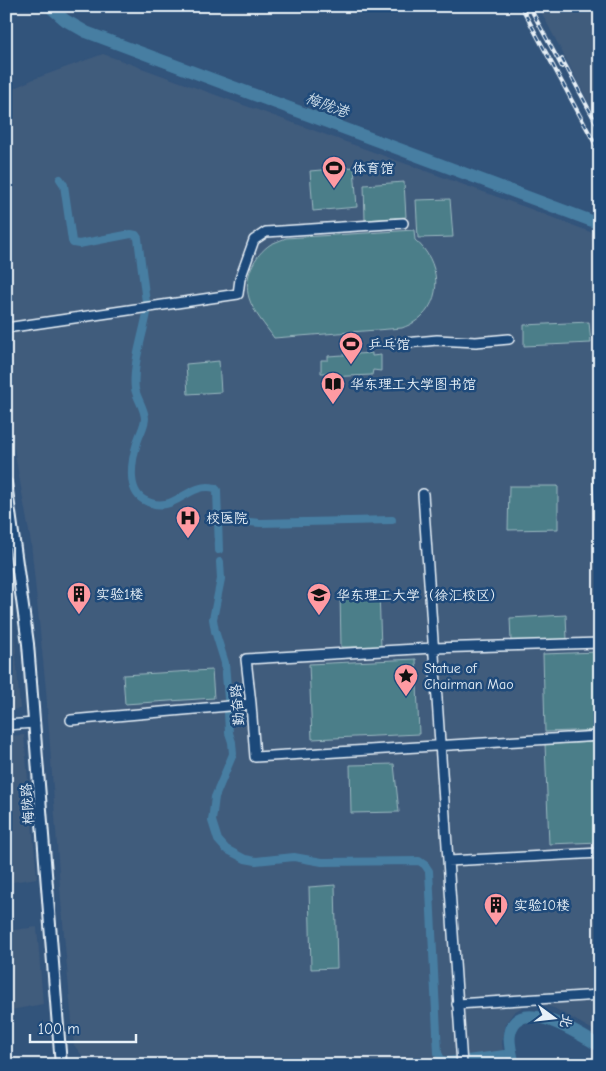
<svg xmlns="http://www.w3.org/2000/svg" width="606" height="1071" font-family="'Comic Neue','LXGW WenKai TC',sans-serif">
	<rect width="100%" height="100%" fill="#32547b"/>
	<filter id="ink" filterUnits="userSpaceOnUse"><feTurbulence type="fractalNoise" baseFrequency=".02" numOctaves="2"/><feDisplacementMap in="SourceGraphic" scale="10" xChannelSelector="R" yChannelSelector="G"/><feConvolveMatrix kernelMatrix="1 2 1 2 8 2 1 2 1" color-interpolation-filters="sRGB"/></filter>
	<g filter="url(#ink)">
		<!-- built -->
		<path fill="#405b7c" d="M538,6H600V124Z
			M103,54L525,207L593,233L600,239V1034L554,1008L539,1004L526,1005L514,1012L505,1024L502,1042L505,1065H144L131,1063H104L99,1062L96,1058L88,1060L83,1057L74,1045L61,901L46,690L31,543L6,404V92L34,79Z
			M9,562L20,709L6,710V563Z
			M24,735L37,878L6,883V736Z
			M37,927L43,1004L6,1011V931Z"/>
		<!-- green -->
		<path fill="#4c7e89" stroke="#9ab8c0" d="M354,167L357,207L313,211L310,171Z
			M404,182L406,217L365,220L364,185Z
			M450,199L453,237L418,238L416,200Z
			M414,230L415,240C440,260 445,301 416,321C412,324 407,326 402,328L274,338C266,326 253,312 249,298C243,278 254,255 271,244C276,242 281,240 286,238Z
			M589,322L591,343L524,346V325Z
			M372,353V356L381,355V371L373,370L372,375L326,377L327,373H321V360H328V356Z
			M219,361L221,392L188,394L186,364Z
			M509,486H558V529L508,530Z
			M379,592L381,647H341L340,593Z
			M566,615L567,639L511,641L510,618Z
			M598,652L600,730L545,732L543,654Z
			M416,659L419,734L312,739L309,664Z
			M212,670L214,698L125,704L123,675Z
			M600,742V842L549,844L545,744Z
			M394,764L399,812L351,813L350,765Z
			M335,885L337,968L311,969L309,887Z"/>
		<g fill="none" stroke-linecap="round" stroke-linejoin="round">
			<!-- canal -->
			<path stroke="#467ea2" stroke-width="8" d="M60,179L64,185L72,241L73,243L79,244L131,234L136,235L138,238L146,302
				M147,313C143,335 132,366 135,389C137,399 144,407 145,418C145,426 139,435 137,443C132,459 126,490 144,500C174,517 187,481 215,488L217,490L219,550
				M218,519L260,523L392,520
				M220,562L221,579L213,619L215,631L225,663L228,699
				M228,712L229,733L232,742L233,754L215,797L212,821L218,840L226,849L245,859L256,861L294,857L322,862L419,861L425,865L429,871L438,1053L441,1059L448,1061L455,1060
				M467,1059L512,1053"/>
			<!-- river -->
			<path stroke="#467ea2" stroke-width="12" d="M49,6L65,20L86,32L600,224
				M514,1065C512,1055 508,1043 510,1034C517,992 581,1036 600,1046"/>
			<defs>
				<path id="minor" d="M6,328L238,294L240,279L254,240L266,232L403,223
					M395,344L437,340L476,342L509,339
					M598,478L600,518
					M423,494L462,1065
					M600,643L433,648L246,659L251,704L255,757L600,736
					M71,720L251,704
					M6,725L35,723
					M448,861L600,853
					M457,1004L600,995"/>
				<path id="tertiary" d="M6,483L28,644L61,1065"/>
			</defs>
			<!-- minor casing -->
			<use href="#minor" stroke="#e8f1f8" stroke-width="12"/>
			<!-- tertiary casing -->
			<use href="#tertiary" stroke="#e8f1f8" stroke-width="14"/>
			<!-- minor -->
			<use href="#minor" stroke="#1f4a7a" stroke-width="9"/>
			<!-- tertiary -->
			<use href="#tertiary" stroke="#1f4a7a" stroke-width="10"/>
			<defs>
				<path id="rail" d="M521,6L600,153
					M529,6L562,67
					M562,59L600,130"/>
			</defs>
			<!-- rail casing -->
			<use href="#rail" stroke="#e8f1f8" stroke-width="4"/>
			<!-- rail -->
			<use href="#rail" stroke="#1f4a7a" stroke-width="2" stroke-dasharray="5.5" stroke-linecap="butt"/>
		</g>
	</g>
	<!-- icons -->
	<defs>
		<symbol id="stadium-pin" viewBox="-11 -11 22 30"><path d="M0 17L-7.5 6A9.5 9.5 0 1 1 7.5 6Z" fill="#ff9aa2" stroke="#1f4a7a"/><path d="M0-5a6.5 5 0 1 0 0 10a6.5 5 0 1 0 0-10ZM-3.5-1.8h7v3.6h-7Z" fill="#111"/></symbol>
		<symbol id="library-pin" viewBox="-11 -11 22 30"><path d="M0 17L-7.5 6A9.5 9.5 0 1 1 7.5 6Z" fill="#ff9aa2" stroke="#1f4a7a"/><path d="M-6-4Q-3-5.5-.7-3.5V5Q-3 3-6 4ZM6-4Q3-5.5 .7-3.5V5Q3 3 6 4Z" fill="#111"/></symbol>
		<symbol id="hospital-pin" viewBox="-11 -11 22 30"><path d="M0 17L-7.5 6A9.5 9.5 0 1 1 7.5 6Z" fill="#ff9aa2" stroke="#1f4a7a"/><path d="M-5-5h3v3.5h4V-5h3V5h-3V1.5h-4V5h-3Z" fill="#111"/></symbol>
		<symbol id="building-pin" viewBox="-11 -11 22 30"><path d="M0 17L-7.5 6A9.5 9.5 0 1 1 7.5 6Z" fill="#ff9aa2" stroke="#1f4a7a"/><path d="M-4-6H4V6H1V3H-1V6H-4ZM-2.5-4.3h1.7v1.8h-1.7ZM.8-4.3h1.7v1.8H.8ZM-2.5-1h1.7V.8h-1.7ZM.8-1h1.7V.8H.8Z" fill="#111"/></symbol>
		<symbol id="university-pin" viewBox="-11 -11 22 30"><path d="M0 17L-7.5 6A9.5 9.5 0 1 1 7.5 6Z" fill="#ff9aa2" stroke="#1f4a7a"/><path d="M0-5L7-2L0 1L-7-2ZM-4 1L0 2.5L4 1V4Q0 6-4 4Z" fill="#111"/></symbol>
		<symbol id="sight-pin" viewBox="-11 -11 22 30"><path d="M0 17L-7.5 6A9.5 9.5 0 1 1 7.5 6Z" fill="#ff9aa2" stroke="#1f4a7a"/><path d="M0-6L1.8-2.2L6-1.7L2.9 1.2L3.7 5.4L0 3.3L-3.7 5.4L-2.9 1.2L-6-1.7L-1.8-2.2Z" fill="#111"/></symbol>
	</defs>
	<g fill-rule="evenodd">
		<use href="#stadium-pin" x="320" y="154" width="28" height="38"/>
		<use href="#stadium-pin" x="337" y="330" width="28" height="38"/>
		<use href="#library-pin" x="319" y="370" width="28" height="38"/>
		<use href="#hospital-pin" x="174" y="504" width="28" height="38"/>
		<use href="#building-pin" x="65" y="580" width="28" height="38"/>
		<use href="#university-pin" x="305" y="581" width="28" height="38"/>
		<use href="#sight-pin" x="392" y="662" width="28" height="38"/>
		<use href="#building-pin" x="482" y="891" width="28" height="38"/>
	</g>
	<g text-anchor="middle" stroke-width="5" stroke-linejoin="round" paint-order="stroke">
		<!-- poi labels -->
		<g font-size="14" fill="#e8f1f8" stroke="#1f4a7a" text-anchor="start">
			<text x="352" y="173">体育馆</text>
			<text x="368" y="349">乒乓馆</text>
			<text x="350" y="389">华东理工大学图书馆</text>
			<text x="206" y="523">校医院</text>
			<text x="96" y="599">实验1楼</text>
			<text x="336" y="600">华东理工大学（徐汇校区）</text>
			<text x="424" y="673">Statue of<tspan x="424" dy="16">Chairman Mao</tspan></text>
			<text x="514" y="910">实验10楼</text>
		</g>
		<!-- street labels -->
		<g font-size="14" fill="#e8f1f8" stroke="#1f4a7a">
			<text transform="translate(237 705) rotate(-95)" y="5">勤奋路</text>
			<text transform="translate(27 804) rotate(-94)" y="5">梅陇路</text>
		</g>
		<!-- water labels -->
		<g font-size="15" font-style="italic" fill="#d0e0eb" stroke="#1f4a7a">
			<text transform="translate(327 105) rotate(20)" y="5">梅陇港</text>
		</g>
	</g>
	<!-- margin -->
	<rect width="606" height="1071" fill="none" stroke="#1f4a7a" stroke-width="25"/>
	<rect x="12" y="12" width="581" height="1046" fill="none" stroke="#e8f1f8" stroke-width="2" filter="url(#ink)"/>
	<!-- north arrow -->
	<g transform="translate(554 1018) rotate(105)" stroke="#1f4a7a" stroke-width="4" paint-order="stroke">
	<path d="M0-4L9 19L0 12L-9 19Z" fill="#e8f1f8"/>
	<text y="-8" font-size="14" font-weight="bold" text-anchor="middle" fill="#e8f1f8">北</text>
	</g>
	<!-- scale -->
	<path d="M30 1034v8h106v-8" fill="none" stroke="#e8f1f8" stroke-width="2.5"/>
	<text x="38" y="1034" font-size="15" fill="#e8f1f8" stroke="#1f4a7a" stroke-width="4" paint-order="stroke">100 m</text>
</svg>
